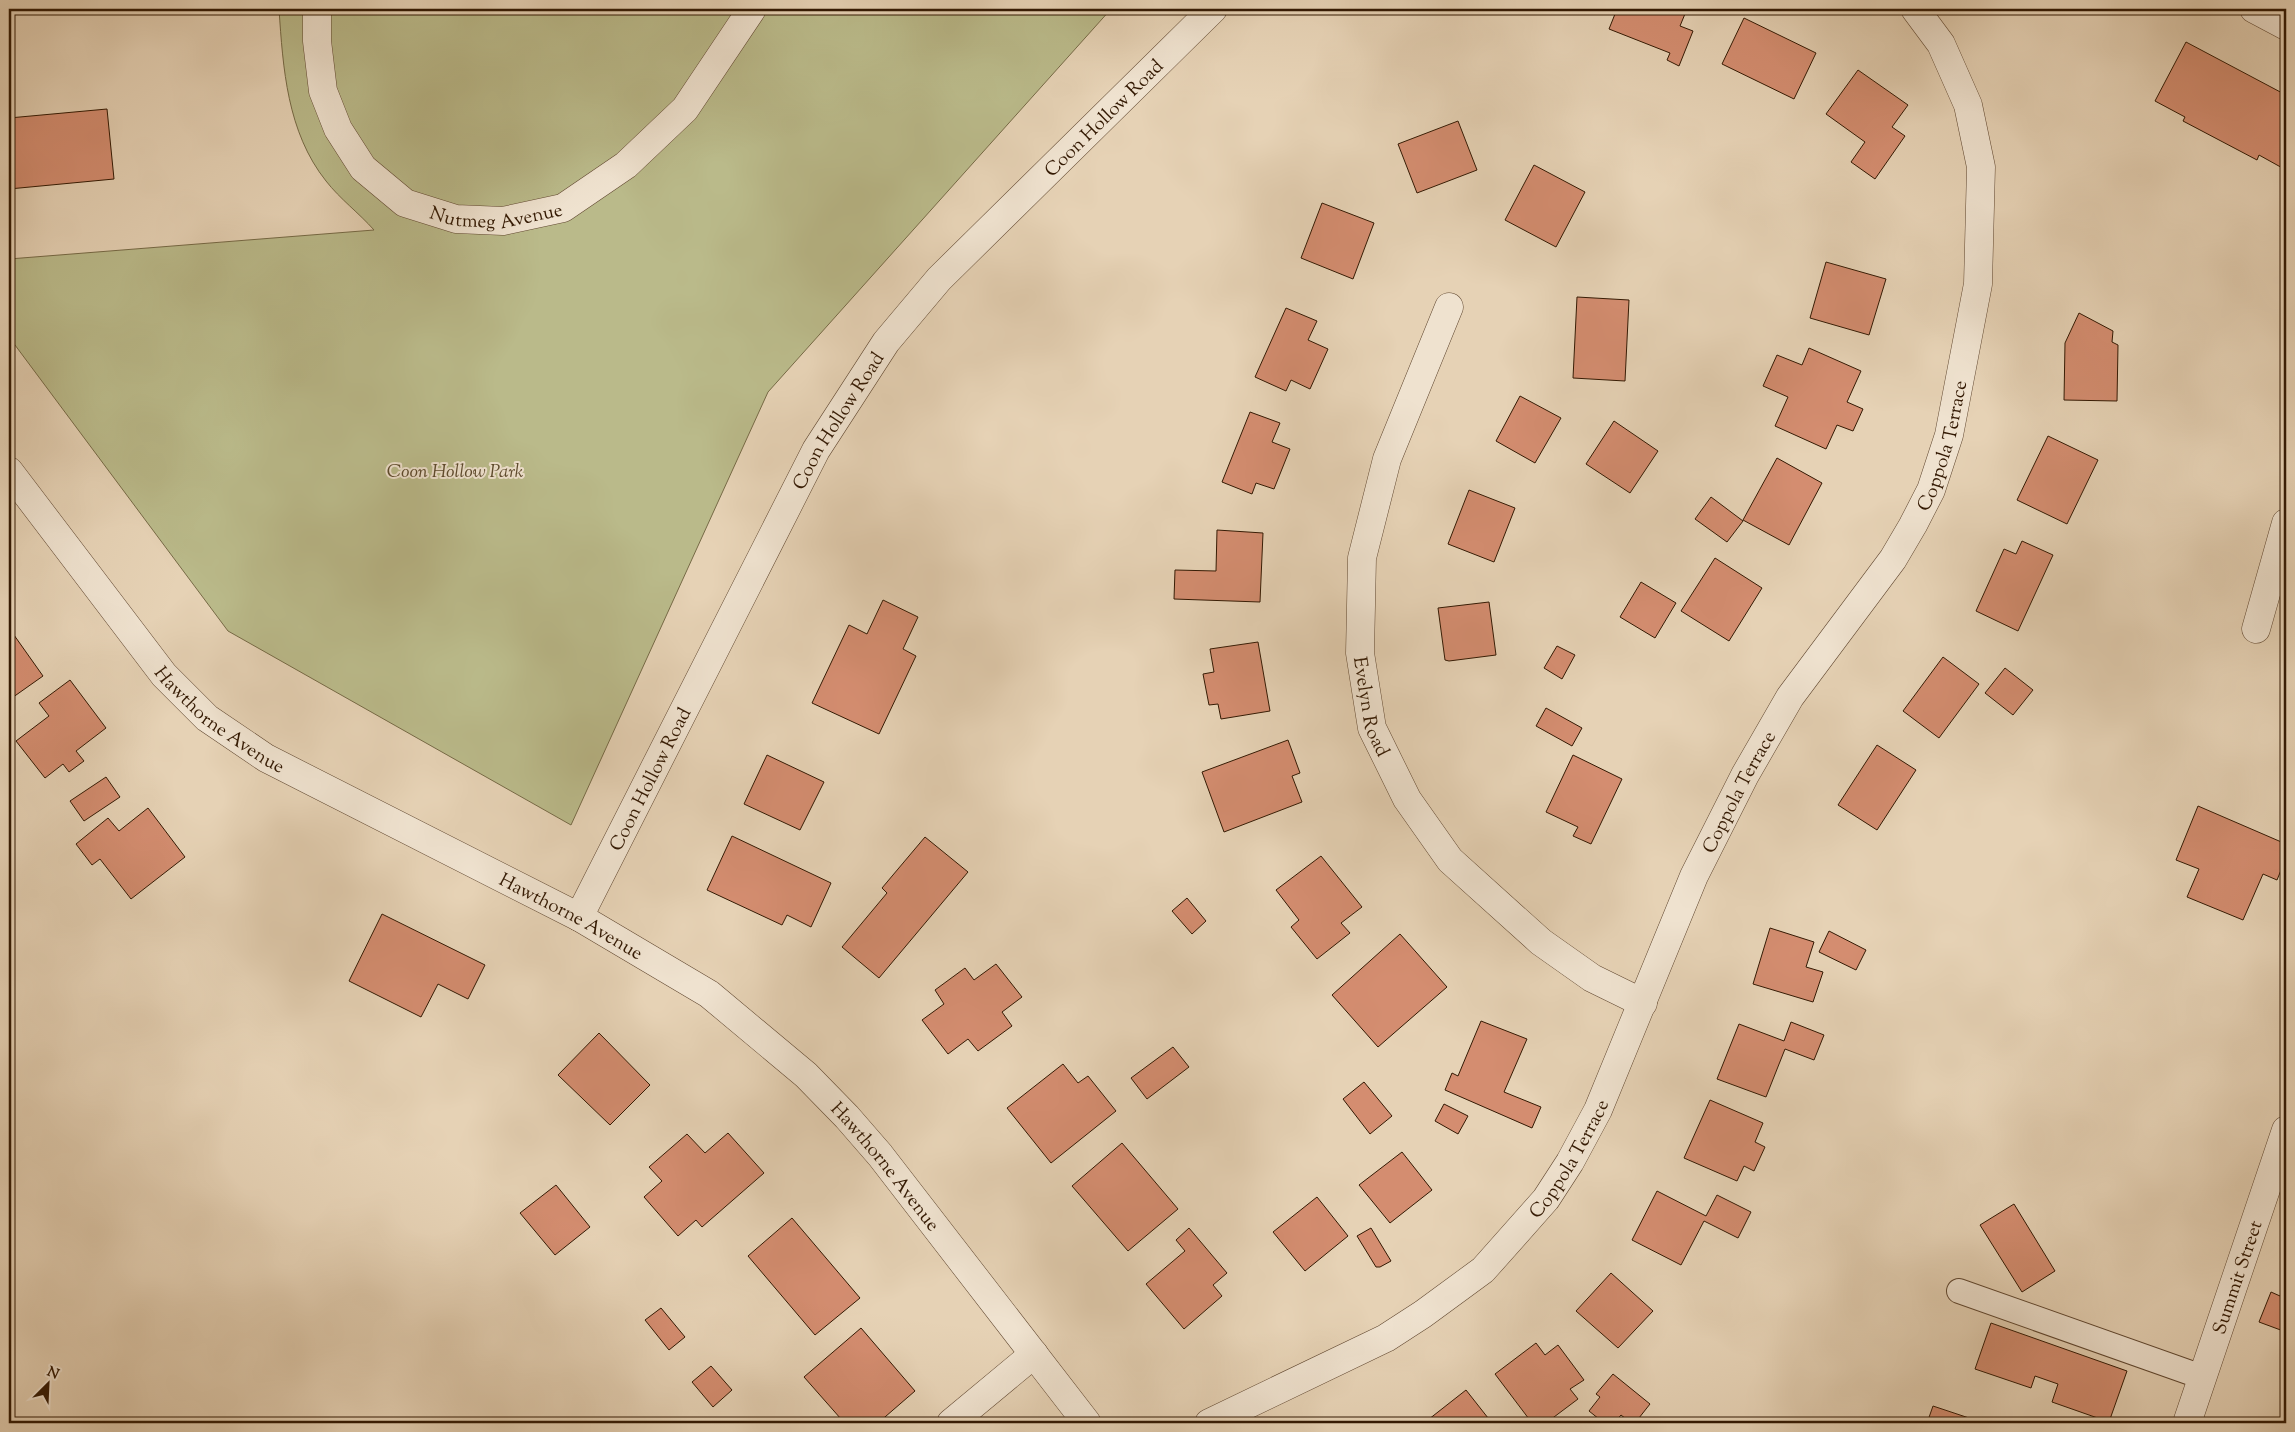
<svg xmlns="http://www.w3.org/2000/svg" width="2295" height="1432" font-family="'Sorts Mill Goudy',serif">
	<rect width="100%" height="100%" fill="#e6d2b5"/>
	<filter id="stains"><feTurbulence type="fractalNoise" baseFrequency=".004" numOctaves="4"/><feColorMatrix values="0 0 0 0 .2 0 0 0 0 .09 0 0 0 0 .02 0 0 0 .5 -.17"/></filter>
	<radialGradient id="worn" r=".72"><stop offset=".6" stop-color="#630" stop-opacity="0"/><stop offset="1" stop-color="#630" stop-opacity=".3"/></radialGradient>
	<!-- green -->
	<path fill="#baba8a" stroke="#766a46" d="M279,9H1111L768,392L571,825L228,631L9,337V259L374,230C359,213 340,199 326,181C287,132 283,68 279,9Z"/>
	<!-- building -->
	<path fill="#d48d70" stroke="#331903" d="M1617,9H1687L1680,26L1693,31L1679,66L1667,60L1670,53L1609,29Z
		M1744,18L1816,53L1794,99L1722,64Z
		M2186,42L2286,95V170L2259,155L2257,160L2183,121L2185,117L2155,101Z
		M1858,70L1908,105L1892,127L1905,136L1875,179L1851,162L1865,142L1826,114Z
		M107,109L114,179L9,189V118Z
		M1458,121L1477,170L1417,193L1398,144Z
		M1534,165L1585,192L1556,247L1505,220Z
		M1322,203L1374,223L1353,279L1301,258Z
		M1826,262L1886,279L1869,335L1810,318Z
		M1577,297L1629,300L1625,381L1573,378Z
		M1286,308L1317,321L1308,340L1328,349L1310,389L1291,380L1286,391L1255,377Z
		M2079,313L2113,331L2112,342L2118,345L2117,401L2064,400L2065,343Z
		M1809,348L1861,371L1847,402L1863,409L1853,431L1837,425L1826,449L1775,426L1788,397L1763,386L1777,355L1802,365Z
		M1520,396L1561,418L1535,463L1496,441Z
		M1250,412L1280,423L1272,442L1290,449L1274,489L1256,483L1252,494L1222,482Z
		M1614,421L1658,451L1630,493L1586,464Z
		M2048,436L2098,460L2067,524L2017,500Z
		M1777,458L1822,483L1789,545L1743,520Z
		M1469,490L1515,508L1494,562L1448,544Z
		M1711,497L1743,521L1727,542L1695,519Z
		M1217,530L1263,533L1260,602L1174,599L1175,570L1216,571Z
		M2022,541L2053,555L2018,631L1976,611L2004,549L2016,554Z
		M1715,558L1762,588L1729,641L1681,611Z
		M1641,582L1676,603L1655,638L1620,617Z
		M883,600L918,617L903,649L916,656L879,734L812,703L849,625L867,634Z
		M1489,602L1496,655L1449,661L1445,660L1438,608Z
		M9,628L43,676L9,700Z
		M1258,642L1270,711L1221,719L1218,704L1209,705L1203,674L1214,672L1210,649Z
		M1557,646L1575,655L1562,679L1544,668Z
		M1943,657L1979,684L1939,738L1903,711Z
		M2005,668L2033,690L2013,715L1985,693Z
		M70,680L106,728L76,751L84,761L69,772L63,764L45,778L16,741L49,716L39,703Z
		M1546,708L1582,728L1572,746L1536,726Z
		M1288,740L1300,773L1292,776L1302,802L1224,832L1202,772Z
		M1877,745L1916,770L1877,830L1838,805Z
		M767,755L824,782L800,830L744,804Z
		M1573,755L1622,779L1591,844L1573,836L1578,827L1546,812Z
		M106,777L120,797L84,821L70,801Z
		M2198,806L2286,844V858L2277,880L2263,874L2243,920L2187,897L2199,869L2176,860Z
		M148,808L185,857L131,899L100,859L92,865L76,844L108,818L119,831Z
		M732,836L831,883L811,927L787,915L782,925L707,890Z
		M925,837L968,872L879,978L842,947L887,893L882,888Z
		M1321,856L1362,907L1341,923L1350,933L1317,959L1291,927L1299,920L1276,890Z
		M1187,898L1206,921L1192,934L1172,911Z
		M382,914L485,965L468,999L438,984L421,1017L349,981Z
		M1770,928L1814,942L1806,967L1823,972L1813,1002L1753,984Z
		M1829,931L1866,950L1856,970L1819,952Z
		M1400,934L1447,987L1378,1047L1332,995Z
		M996,964L1022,997L1002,1012L1012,1026L978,1051L968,1039L948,1054L922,1020L944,1004L935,990L965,968L974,980Z
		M1481,1021L1527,1039L1504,1092L1541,1107L1532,1128L1445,1090L1452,1073L1458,1076Z
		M1791,1022L1824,1035L1814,1060L1785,1049L1766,1097L1717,1079L1739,1024L1784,1041Z
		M599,1033L650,1085L610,1125L558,1075Z
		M1173,1047L1189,1067L1147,1099L1131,1078Z
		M1063,1064L1078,1083L1088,1076L1116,1111L1051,1163L1007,1108Z
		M1364,1082L1392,1116L1370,1134L1343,1099Z
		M1710,1100L1763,1123L1755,1142L1765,1147L1754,1171L1744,1166L1737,1181L1684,1158Z
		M1444,1104L1468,1116L1458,1134L1435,1121Z
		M728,1133L764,1173L702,1227L696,1220L678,1236L644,1197L662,1181L649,1167L687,1134L705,1153Z
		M1122,1143L1178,1209L1128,1251L1072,1186Z
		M1402,1152L1432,1190L1390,1223L1359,1185Z
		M556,1185L590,1227L555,1255L520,1213Z
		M1657,1191L1706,1216L1717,1195L1751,1212L1738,1238L1704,1221L1681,1265L1632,1240Z
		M1317,1197L1348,1236L1305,1271L1273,1232Z
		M2014,1204L2055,1271L2022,1292L1980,1225Z
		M792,1218L860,1298L815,1335L748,1256Z
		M1189,1228L1227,1273L1213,1285L1222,1296L1184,1329L1146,1284L1185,1251L1176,1240Z
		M1371,1228L1391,1261L1380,1267H1376L1357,1236Z
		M1611,1273L1653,1311L1618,1348L1576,1311Z
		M2285,1285H2286V1332L2259,1322L2271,1292L2280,1296Z
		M661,1308L685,1337L669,1350L645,1320Z
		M1991,1323L2127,1371L2109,1422L2052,1402L2058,1384L2035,1376L2031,1388L1975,1369Z
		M861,1328L915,1391L878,1423H837L841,1419L804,1377Z
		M1536,1343L1545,1355L1558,1345L1584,1380L1570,1389L1578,1399L1546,1423H1532L1495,1374Z
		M711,1366L732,1390L713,1407L692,1382Z
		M1613,1374L1650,1404L1635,1423H1631L1621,1415L1614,1423H1604L1589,1411L1600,1397L1596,1394Z
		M1466,1390L1492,1423H1424Z
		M1933,1406L1981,1422L1980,1423H1927Z"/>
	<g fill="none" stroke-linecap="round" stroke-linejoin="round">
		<defs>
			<path id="service" d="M1959,1291L2202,1377"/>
			<g id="minor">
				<path id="s1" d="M317,9V41L323,91L338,129L363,168L405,203L456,219L503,221L563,208L626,165L685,109L752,9"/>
				<path d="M2254,9L2286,26"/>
				<path id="s2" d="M1449,307L1387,459L1362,558L1360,653L1372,728L1407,799L1450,860L1541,942L1592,978L1643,1003"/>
				<path d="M2256,629L2286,523"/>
				<path id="s3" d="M579,917L816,450L886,342L939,279L1213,9"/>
				<path d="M951,1423L1034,1354"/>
				<path id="s4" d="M1209,1423L1386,1338L1423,1314L1483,1270L1546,1199L1570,1162L1598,1110L1694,876L1745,775L1790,697L1893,559L1913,525L1931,490L1949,435L1978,284L1981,167L1968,105L1941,44L1915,9"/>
				<path id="s5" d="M2187,1423L2286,1130"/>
			</g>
			<g id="tertiary">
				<path id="s6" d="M9,471L164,675L207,718L266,758L579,917L709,994L806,1075L847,1117L880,1155L1087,1423"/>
			</g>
		</defs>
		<!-- service casing -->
		<use href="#service" stroke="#604730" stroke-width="26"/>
		<!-- minor casing -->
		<use href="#minor" stroke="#604730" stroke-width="29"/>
		<!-- tertiary casing -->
		<use href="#tertiary" stroke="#604730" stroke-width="29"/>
		<!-- service -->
		<use href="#service" stroke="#efe2cf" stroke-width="24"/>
		<!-- minor -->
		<use href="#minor" stroke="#efe2cf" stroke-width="28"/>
		<!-- tertiary -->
		<use href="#tertiary" stroke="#efe2cf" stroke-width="28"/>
	</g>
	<g text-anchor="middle" stroke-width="4" stroke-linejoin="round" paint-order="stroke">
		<!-- street labels -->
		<g font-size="19" fill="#331903" stroke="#efe2cf">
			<text dy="7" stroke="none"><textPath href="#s3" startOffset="965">Coon Hollow Road</textPath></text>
			<text dy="7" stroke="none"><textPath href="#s1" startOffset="318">Nutmeg Avenue</textPath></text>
			<text dy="7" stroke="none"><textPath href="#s3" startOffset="560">Coon Hollow Road</textPath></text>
			<text dy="7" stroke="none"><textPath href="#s4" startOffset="1266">Coppola Terrace</textPath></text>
			<text dy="7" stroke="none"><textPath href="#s2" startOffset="416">Evelyn Road</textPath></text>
			<text dy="7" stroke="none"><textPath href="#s6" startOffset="328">Hawthorne Avenue</textPath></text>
			<text dy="7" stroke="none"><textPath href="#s3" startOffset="155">Coon Hollow Road</textPath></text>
			<text dy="7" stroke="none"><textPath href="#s4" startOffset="861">Coppola Terrace</textPath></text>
			<text dy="7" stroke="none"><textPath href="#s6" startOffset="732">Hawthorne Avenue</textPath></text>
			<text dy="7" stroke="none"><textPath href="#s4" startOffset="456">Coppola Terrace</textPath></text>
			<text dy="7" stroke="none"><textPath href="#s6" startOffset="1138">Hawthorne Avenue</textPath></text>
			<text dy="7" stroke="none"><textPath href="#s5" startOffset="154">Summit Street</textPath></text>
		</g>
		<!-- park labels -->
		<g font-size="19" font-style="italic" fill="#5c492c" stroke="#efe2cf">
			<text x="455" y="477">Coon Hollow Park</text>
		</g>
	</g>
	<!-- margin -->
	<rect width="2295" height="1432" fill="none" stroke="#e6d2b5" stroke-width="30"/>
	<rect x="10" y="10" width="2275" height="1412" fill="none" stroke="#331903" stroke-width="2.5"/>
	<rect x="15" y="15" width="2265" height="1402" fill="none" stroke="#331903"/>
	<!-- north arrow -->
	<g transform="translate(48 1384) rotate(24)" stroke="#efe2cf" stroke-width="4" paint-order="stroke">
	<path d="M0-4L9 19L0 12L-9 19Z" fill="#331903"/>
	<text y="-8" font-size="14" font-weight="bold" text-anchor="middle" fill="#331903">N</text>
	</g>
	<rect width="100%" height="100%" filter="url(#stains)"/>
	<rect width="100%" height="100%" fill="url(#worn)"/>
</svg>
